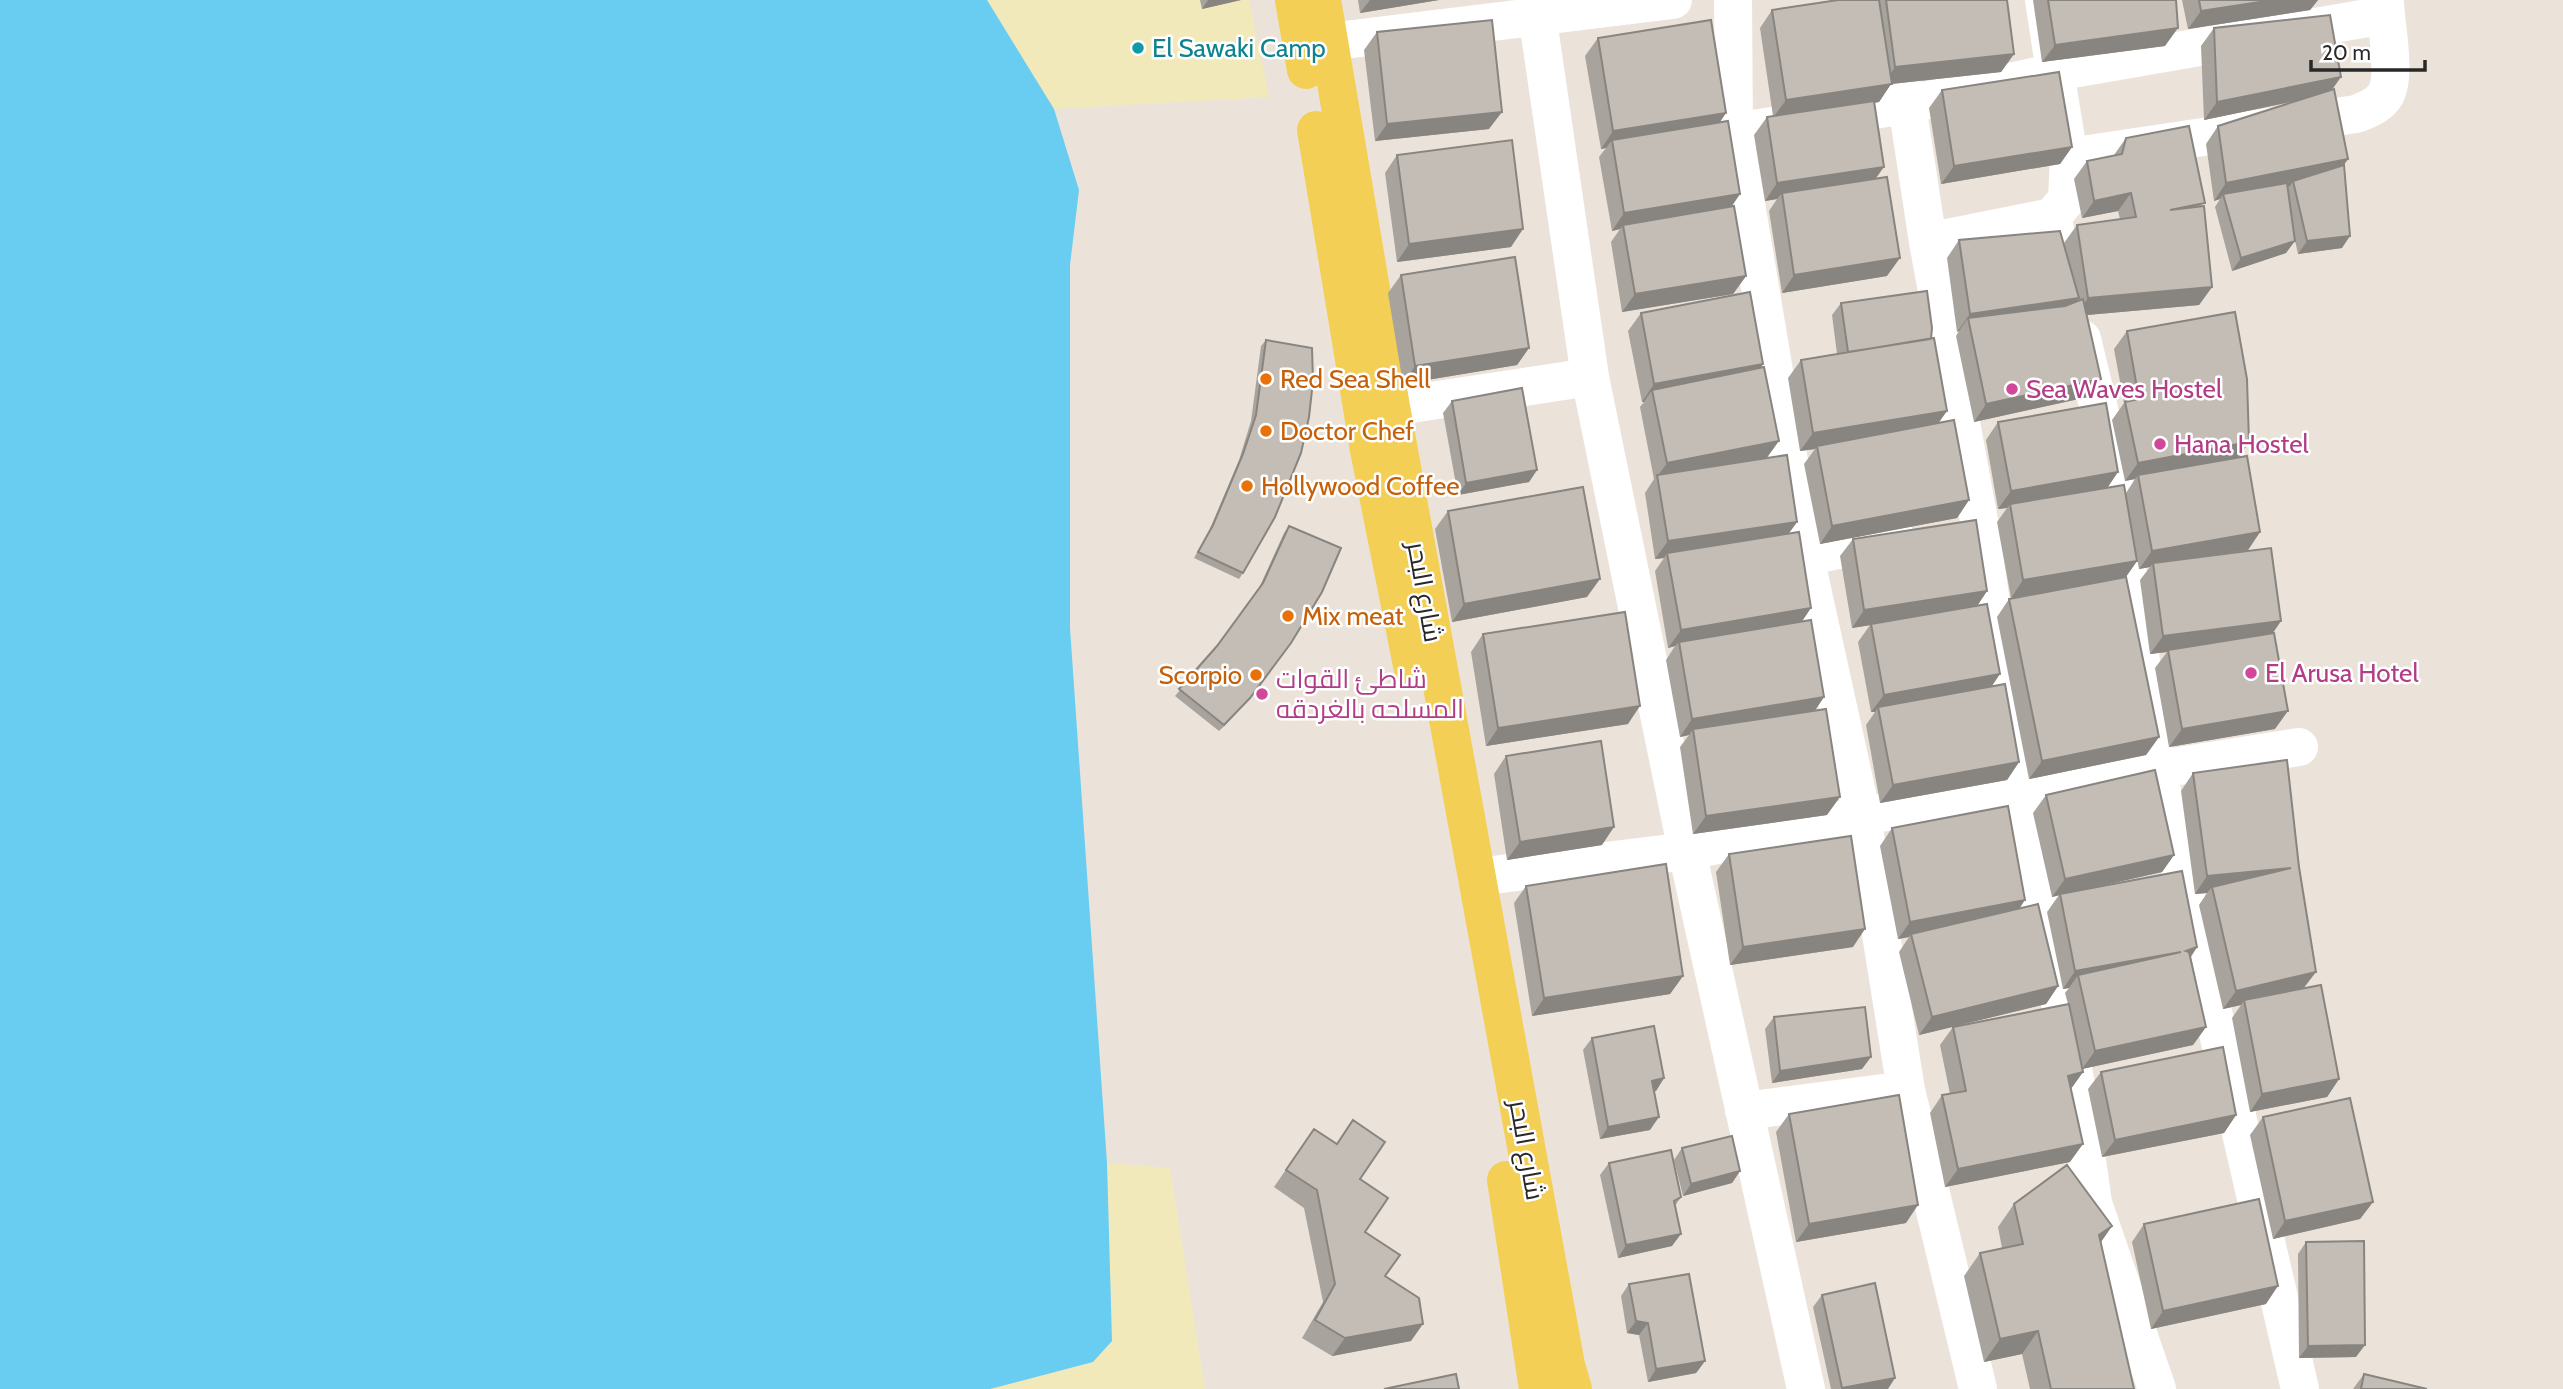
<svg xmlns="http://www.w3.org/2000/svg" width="2563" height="1389" font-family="Cabin,Cairo,sans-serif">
	<rect width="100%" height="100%" fill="#ebe3d9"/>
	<!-- sand -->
	<path fill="#f2e9bb" d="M987,0H1249L1269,97L1054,109Z
		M1107,1163L1170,1168L1205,1389H990L1093,1362L1112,1341Z"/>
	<!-- water -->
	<path fill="#69ccf1" d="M0,0H987L1054,109L1079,190L1070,265V628L1107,1163L1112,1341L1093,1362L990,1389H0Z"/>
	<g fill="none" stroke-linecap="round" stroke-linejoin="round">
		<!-- minor -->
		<path stroke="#fff" stroke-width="38" d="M1535,0L1590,377L1687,851L1806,1389
			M1733,0L1734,132L1805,557L1862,816L1906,1090L1978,1389
			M1891,0L1928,242L2052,217
			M2044,0L2055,72L2385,15
			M1328,42L1673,0
			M1734,132L1906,105L2055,72L2069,157L2067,199L2052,217L2068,283
			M2069,157L2356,114C2367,110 2377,106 2384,97C2398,78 2385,24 2385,0
			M1928,242L1979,521L2019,792L2077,1090L2093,1203L2157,1389
			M2082,339L2111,459L2157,769L2300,1389
			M1391,407L1590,377
			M1805,557L1896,538
			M1477,877L1687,851L1862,816L2299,747
			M1744,1111L1906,1090"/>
		<!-- major -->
		<path stroke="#f3cf56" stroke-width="38" d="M1294,0L1306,70
			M1322,0L1391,407L1566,1365L1573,1389
			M1316,130L1369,450L1413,670
			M1506,1180L1538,1389"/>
	</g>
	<!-- wall -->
	<path fill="#a8a39d" d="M1200,0H1241L1202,9Z
		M1358,0H1439L1360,13Z
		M1838,0H2007L2014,54L2001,72L1891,84L1879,102L1874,103L1876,179L1887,276L1782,293L1769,211L1777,199L1765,201L1754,135L1767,117L1773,116L1760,28L1772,10Z
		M2033,0H2176L2165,46L2042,62Z
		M2182,0H2318L2310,10L2188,29Z
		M2214,28L2332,89L2348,159L2344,165L2342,248L2298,254L2293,231L2286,253L2232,271L2215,207L2220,199L2214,201L2206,144L2218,126L2295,101L2204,120L2201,46Z
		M1377,32L1489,129L1375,141L1364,50Z
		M1598,38L1720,122L1732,207L1746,276L1733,294L1622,312L1611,242L1620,229L1612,231L1599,157L1606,148L1601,149L1585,56Z
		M1942,90L2072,147L2060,164L1941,184L1929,108Z
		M2126,138L2203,206L2212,287L2199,305L2087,315L2101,379L2088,397L1974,422L1956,336L1959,331L1957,332L1947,258L1959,240L2066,252L2064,243L2077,225L2120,219L2118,211L2082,218L2074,179L2087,161L2114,155Z
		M1397,155L1511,247L1397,262L1385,173Z
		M1401,275L1529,348L1517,365L1403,384L1388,293Z
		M1841,303L1931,339L1947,411L1938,423L1969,500L1957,518L1820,544L1804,464L1815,449L1800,451L1788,378L1801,360L1837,354L1832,315Z
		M1641,313L1763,364L1761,368L1767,458L1797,522L1789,533L1802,621L1824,697L1814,711L1827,815L1693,834L1680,747L1689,735L1680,737L1666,660L1675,646L1668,648L1655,571L1664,558L1655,559L1645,493L1654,479L1640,407L1644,402H1642L1628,331Z
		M2127,331L2249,442L2239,457L2260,532L2248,550L2281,621L2273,633L2275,729L2169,747L2155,668L2167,652L2150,654L2140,580L2150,567L2139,569L2131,525L2137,561L2126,577L2159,737L2146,755L2029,779L1997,617L2009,599L2066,588L2011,598L1997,522L2007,508L1998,509L1986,440L1998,422L2107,488L2126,493L2135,479L2125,481L2112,420L2124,403L2114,349Z
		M1266,340L1243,573L1239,579L1194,558L1209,531L1239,460L1251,421L1261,346Z
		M1452,401L1537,470L1529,482L1458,495L1443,413Z
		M1448,511L1587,597L1452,622L1435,529Z
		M1289,526L1245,704L1219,731L1175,696L1217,646L1259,588L1284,533Z
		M1853,539L1987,591L1977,606L1991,687L2019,762L2007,780L1880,803L1866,725L1875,712H1871L1858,642L1870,625L1852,628L1840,556Z
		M1483,634L1628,724L1486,746L1471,652Z
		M1506,756L1602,845L1507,860L1494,774Z
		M2193,773L2304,988L2339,1079L2327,1097L2250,1112L2232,1018L2241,1005L2223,1009L2199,905L2207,893L2195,894L2181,791Z
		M2046,795L2174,855L2162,872L2090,888L2197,947L2191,957L2206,1027L2193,1045L2082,1069L2083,1072L2071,1089L2070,1162L1945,1187L1930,1113L1942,1095L1950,1094L1940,1045L1953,1027L1919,1035L1899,952L1909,937L1898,939L1880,846L1892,828L2020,908L2058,986L2046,1004L1954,1026L2068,1004L2065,993L2069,988L2063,989L2047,912L2059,895L2052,897L2033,813Z
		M1729,854L1853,947L1730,965L1716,872Z
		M1526,886L1683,976L1670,994L1532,1016L1514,903Z
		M1774,1017L1862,1069L1772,1083L1765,1029Z
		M1592,1038L1664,1078L1656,1091H1654L1650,1130L1600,1139L1583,1050Z
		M2101,1072L2236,1115L2224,1133L2102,1157L2088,1089Z
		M1789,1114L1906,1223L1796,1242L1776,1132Z
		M2263,1117L2373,1202L2360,1219L2273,1239L2250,1135Z
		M1314,1129L1360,1179L1365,1232L1385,1276L1411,1341L1332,1356L1302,1338L1323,1302L1304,1208L1274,1187Z
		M1682,1148L1740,1171L1732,1183L1683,1196L1674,1160Z
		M1609,1163L1681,1197L1675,1206L1672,1246L1618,1258L1600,1175Z
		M2014,1204L2112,1226L2101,1242L2134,1389H2030L2022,1354L1984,1362L1964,1276L1980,1253L2002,1248L1998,1227Z
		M2144,1224L2266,1304L2151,1329L2132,1242Z
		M2306,1242L2356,1357L2299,1358L2298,1254Z
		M1629,1284L1705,1361L1696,1373L1648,1382L1639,1335L1627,1333L1621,1296Z
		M1822,1295L1888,1389H1831L1813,1307Z
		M2364,1374L2427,1389H2353Z"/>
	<!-- shaded-wall -->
	<path fill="#88847f" d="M1208,0H1241L1202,9Z
		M1370,0H1439L1360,13Z
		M2273,0H2318L2310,10L2188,29L2201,11Z
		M2178,28L2165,46L2042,62L2055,45Z
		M2014,54L2001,72L1891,84L1879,102L1773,118L1786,100L1883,85L1895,67Z
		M2341,77L2329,94L2204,120L2217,102Z
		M1502,112L1489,129L1375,141L1387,124Z
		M1726,113L1714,131L1612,140L1606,148L1601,149L1613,131Z
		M2072,147L2060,164L1941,184L1954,166Z
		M2348,159L2335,177L2293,181L2290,186L2224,199L2223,194L2220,199L2214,201L2226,183Z
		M1884,167L1871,185L1782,193L1777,199L1765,201L1777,183Z
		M2131,193L2118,211L2082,218L2094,201Z
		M1740,194L1728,212L1623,225L1620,229L1612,231L1624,213Z
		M1523,229L1511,247L1397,262L1409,244Z
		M2350,236L2342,248L2298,254L2307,241Z
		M2295,241L2286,253L2232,271L2241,258Z
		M1900,258L1887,276L1782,293L1794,275Z
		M1746,276L1733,294L1622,312L1635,294Z
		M2212,287L2199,305L2076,316L2088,298Z
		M2079,298L2066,316L1968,318L1959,331L1957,332L1970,314Z
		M1529,348L1517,365L1403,384L1415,366Z
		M1763,364L1751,382L1652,390L1644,402H1642L1654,384Z
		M2101,379L2088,397L1974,422L1986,404Z
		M1947,411L1934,429L1817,446L1815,449L1800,451L1813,433Z
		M1779,441L1766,459L1657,477L1667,463Z
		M2249,442L2237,460L2138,475L2135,479L2125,481L2138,463Z
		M1537,470L1529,482L1458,495L1466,483Z
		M2118,472L2106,490L2010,504L2007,508L1998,509L2011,491Z
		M1969,500L1957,518L1820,544L1832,526Z
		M1797,522L1784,540L1667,553L1664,558L1655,559L1668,541Z
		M2260,532L2248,550L2153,563L2150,567L2139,569L2152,551Z
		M2137,561L2125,578L2011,598L2023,580Z
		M1600,579L1587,597L1452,622L1464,604Z
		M1987,591L1975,609L1852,628L1864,610Z
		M1811,608L1799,626L1679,642L1675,646L1668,648L1681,630Z
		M2281,621L2268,639L2168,650L2167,652L2150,654L2163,636Z
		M1291,643L1245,704L1219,731L1224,725Z
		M2000,674L1988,692L1878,707L1875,712H1871L1884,695Z
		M1824,697L1812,715L1693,729L1689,735L1680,737L1692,719Z
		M1640,706L1628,724L1486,746L1498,728Z
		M2288,711L2275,729L2169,747L2182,729Z
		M2159,737L2146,755L2029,779L2042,761Z
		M2019,762L2007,780L1880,803L1893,785Z
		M1840,797L1827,815L1693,834L1706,816Z
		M1614,827L1602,845L1507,860L1520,842Z
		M2174,855L2162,872L2052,897L2065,879Z
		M2291,868L2212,887L2207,893L2195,894L2207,876Z
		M2025,900L2013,918L1911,934L1909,937L1898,939L1910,922Z
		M1865,929L1853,947L1730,965L1743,947Z
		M2197,947L2185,965L2186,951Z
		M2181,952L2078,975L2069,988L2063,989L2075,971Z
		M2316,972L2303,989L2244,1000L2241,1005L2223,1009L2236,991Z
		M1683,976L1670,994L1532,1016L1544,998Z
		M2058,986L2046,1004L1919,1035L1932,1017Z
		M2206,1027L2193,1045L2082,1069L2095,1051Z
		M1871,1057L1862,1069L1772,1083L1780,1071Z
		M2083,1072L2070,1090L2068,1076Z
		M1664,1078L1656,1091L1644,1093L1652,1081Z
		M2339,1079L2327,1097L2250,1112L2262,1094Z
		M2236,1115L2224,1133L2102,1157L2115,1140Z
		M1659,1117L1650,1130L1600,1139L1608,1127Z
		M2083,1144L2070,1162L1945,1187L1958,1169Z
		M1740,1171L1732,1183L1683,1196L1691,1184Z
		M2373,1202L2360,1219L2273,1239L2285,1221Z
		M1918,1205L1906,1223L1796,1242L1809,1224Z
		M2112,1226L2096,1249L2099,1235Z
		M1681,1234L1672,1246L1618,1258L1626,1245Z
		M2278,1286L2266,1304L2151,1329L2163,1311Z
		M1636,1321L1648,1323L1639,1335L1627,1333Z
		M1423,1324L1411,1341L1332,1356L1345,1338Z
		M2038,1331L2022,1354L1984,1362L2000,1339Z
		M2365,1345L2356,1357L2299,1358L2308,1346Z
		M1705,1361L1696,1373L1648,1382L1656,1369Z
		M1895,1378L1888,1389H1842V1388Z"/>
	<!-- building -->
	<path fill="#c3bdb6" stroke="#88847f" stroke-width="2" d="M1838,0H1879L1892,84L1786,100L1772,10Z
		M1886,0H2007L2014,54L1895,67Z
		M2048,0H2176L2178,28L2055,45Z
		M2199,0H2273L2201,11Z
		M2330,15L2341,77L2217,102L2214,28Z
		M1492,20L1502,112L1387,124L1377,32Z
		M1711,20L1726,113L1613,131L1598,38Z
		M2059,72L2072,147L1954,166L1942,90Z
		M2334,89L2348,159L2226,183L2218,126Z
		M1874,101L1884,167L1777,183L1767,117Z
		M1728,121L1740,194L1624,213L1612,140Z
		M2189,126L2205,203L2170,210L2204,206L2212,287L2088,298L2077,225L2136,217L2131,193L2094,201L2087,161L2122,154L2126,138Z
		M1512,140L1523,229L1409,244L1397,155Z
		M2344,165L2350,236L2307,241L2293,181Z
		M1887,177L1900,258L1794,275L1782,193Z
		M2287,183L2295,241L2241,258L2223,194Z
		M1734,206L1746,276L1635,294L1623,225Z
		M2060,231L2079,298L1970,314L1959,240Z
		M1515,257L1529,348L1415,366L1401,275Z
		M1927,291L1932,328L1931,339L1848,352L1841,303Z
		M1750,292L1763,364L1654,384L1641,313Z
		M2083,299L2101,379L1986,404L1968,318L2065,306Z
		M2235,312L2247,379L2249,442L2138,463L2125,402L2139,399L2127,331Z
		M1934,338L1947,411L1813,433L1801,360Z
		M1266,340L1312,348L1313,381L1309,417L1301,453L1275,517L1243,573L1198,552L1213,525L1243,454L1256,415Z
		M1764,367L1779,441L1667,463L1652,390Z
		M1522,388L1537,470L1466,483L1452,401Z
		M2106,403L2118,472L2011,491L1998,422Z
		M1954,420L1969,500L1832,526L1817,446Z
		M1787,455L1797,522L1668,541L1657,475Z
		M2247,456L2260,532L2152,551L2138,475Z
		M2124,485L2137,561L2023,580L2010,504Z
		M1583,487L1600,579L1464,604L1448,511Z
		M1976,520L1987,591L1864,610L1853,539Z
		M1289,526L1341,548L1322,592L1291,643L1250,698L1224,725L1179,689L1217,646L1263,583Z
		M1799,532L1811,608L1681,630L1667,553Z
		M2271,548L2281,621L2163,636L2153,563Z
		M2126,577L2159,737L2042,761L2009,599Z
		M1987,604L2000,674L1884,695L1871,624Z
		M1625,612L1640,706L1498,728L1483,634Z
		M1811,620L1824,697L1692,719L1679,642Z
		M2274,633L2288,711L2182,729L2168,650Z
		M2005,684L2019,762L1893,785L1878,707Z
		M1826,709L1840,797L1706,816L1693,729Z
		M1601,741L1614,827L1520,842L1506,756Z
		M2287,760L2299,867L2316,972L2236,991L2212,887L2291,868L2207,876L2193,773Z
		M2155,770L2174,855L2065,879L2046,795Z
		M2008,806L2025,900L1910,922L1892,828Z
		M1851,836L1865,929L1743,947L1729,854Z
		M1666,864L1683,976L1544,998L1526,886Z
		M2182,871L2197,947L2186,951L2189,952L2206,1027L2095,1051L2078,975L2181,952L2075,971L2060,894Z
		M2038,904L2058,986L1932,1017L1911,934Z
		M2321,985L2339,1079L2262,1094L2244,1000Z
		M2069,1004L2083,1072L2068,1076L2083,1144L1958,1169L1942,1095L1966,1091L1953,1027Z
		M1865,1007L1871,1057L1780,1071L1774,1017Z
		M1654,1026L1664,1078L1652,1081L1659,1117L1608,1127L1592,1038Z
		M2223,1047L2236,1115L2115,1140L2101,1072Z
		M1899,1095L1918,1205L1809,1224L1789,1114Z
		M2350,1098L2373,1202L2285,1221L2263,1117Z
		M1353,1120L1385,1142L1360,1179L1388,1198L1365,1232L1400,1255L1385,1276L1419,1298L1423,1324L1345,1338L1315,1320L1335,1284L1317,1190L1286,1170L1314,1129L1337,1144Z
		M1732,1136L1740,1171L1691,1184L1682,1148Z
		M1671,1150L1681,1197L1674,1201L1681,1234L1626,1245L1609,1163Z
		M2067,1165L2112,1226L2099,1235L2134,1389H2051L2038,1331L2000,1339L1980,1253L2023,1244L2014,1204Z
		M2259,1199L2278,1286L2163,1311L2144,1224Z
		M2364,1241L2365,1345L2308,1346L2306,1242Z
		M1689,1274L1705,1361L1656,1369L1648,1323L1636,1321L1629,1284Z
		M1875,1283L1895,1378L1842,1388L1822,1295Z
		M1456,1374L1459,1389H1384Z
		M2364,1374L2427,1389H2361Z"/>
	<!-- markers -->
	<circle fill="#0f9aa8" stroke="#fff" stroke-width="2.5" cx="1138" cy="48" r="7"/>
	<g fill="#e8710a" stroke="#fff" stroke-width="2.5">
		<circle cx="1266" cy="379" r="7"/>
		<circle cx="1266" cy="431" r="7"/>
		<circle cx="1247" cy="486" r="7"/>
		<circle cx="1288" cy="616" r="7"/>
		<circle cx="1256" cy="675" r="7"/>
	</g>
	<g fill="#d1479c" stroke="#fff" stroke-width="2.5">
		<circle cx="2012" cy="389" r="7"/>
		<circle cx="2160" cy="444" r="7"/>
		<circle cx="2251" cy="673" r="7"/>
		<circle cx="1262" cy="694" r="7"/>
	</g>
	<g text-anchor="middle" stroke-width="5" stroke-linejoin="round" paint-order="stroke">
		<!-- culture labels -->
		<g font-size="26" fill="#0d838f" stroke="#fff" text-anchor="start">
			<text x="1152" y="57">El Sawaki Camp</text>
		</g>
		<!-- food labels -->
		<g font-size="26" fill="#c56008" stroke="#fff" text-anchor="start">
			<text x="1280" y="388">Red Sea Shell</text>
			<text x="1280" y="440">Doctor Chef</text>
			<text x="1261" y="495">Hollywood Coffee</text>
			<text x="1302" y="625">Mix meat</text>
			<text x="1242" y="684" text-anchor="end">Scorpio</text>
		</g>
		<!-- hotel labels -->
		<g font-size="26" fill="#b23c85" stroke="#fff" text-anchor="start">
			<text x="2026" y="398">Sea Waves Hostel</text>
			<text x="2174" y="453">Hana Hostel</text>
			<text x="2265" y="682">El Arusa Hotel</text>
			<text x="1276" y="688">شاطئ القوات<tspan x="1276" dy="30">المسلحه بالغردقه</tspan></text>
		</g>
		<!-- street labels -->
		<g font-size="26" fill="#282828" stroke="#fff">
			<text transform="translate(1425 592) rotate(80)" y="9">شارع البحر</text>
			<text transform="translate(1527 1150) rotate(80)" y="9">شارع البحر</text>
		</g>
	</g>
	<!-- scale -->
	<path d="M2311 60v10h114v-10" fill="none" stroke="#282828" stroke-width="3.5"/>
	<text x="2322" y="60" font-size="21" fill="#282828" stroke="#ffffff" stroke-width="5" paint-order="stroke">20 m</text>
</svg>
